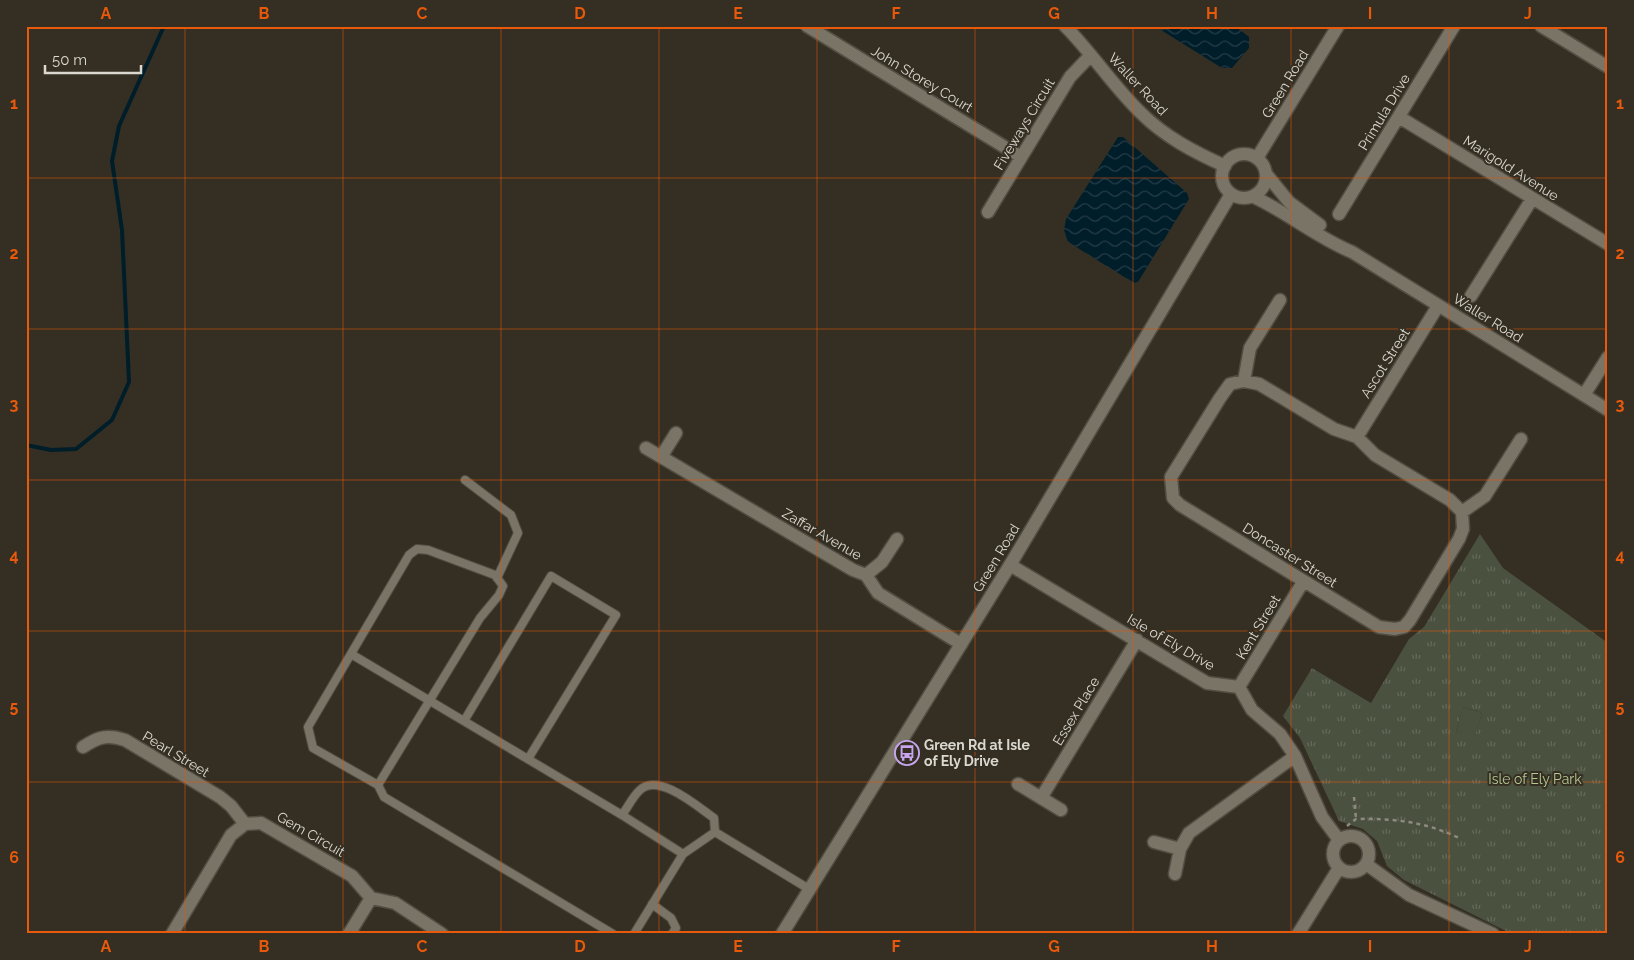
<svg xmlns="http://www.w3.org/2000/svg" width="1634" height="960" font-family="Raleway,sans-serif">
	<defs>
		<pattern id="park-tufts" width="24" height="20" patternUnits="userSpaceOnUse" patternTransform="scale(1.25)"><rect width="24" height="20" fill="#4b513f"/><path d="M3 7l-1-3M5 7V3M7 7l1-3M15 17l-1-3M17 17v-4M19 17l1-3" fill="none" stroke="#64695a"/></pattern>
		<pattern id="water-waves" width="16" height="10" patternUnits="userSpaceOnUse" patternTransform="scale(1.25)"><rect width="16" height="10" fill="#001d2a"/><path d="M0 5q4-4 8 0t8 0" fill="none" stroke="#253d48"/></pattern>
	</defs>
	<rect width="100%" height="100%" fill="#342f22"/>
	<!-- green -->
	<path fill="#4b513f" d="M1463,707L1482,713L1475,737L1456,731Z"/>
	<!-- park -->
	<path fill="url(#park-tufts)" fill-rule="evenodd" d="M1480,534L1503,568L1608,643V934H1512L1404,880L1387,866L1377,841L1363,829L1339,821L1300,738L1283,716L1312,668L1371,703L1409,639L1424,627ZM1463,707L1482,713L1475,736L1456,731Z"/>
	<!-- water -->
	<path fill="url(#water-waves)" d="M1160,26H1235L1249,37V48L1232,68H1222L1161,30Z
		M1118,137H1123L1187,193L1189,199L1138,282L1134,283L1068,242L1064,230L1066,219Z"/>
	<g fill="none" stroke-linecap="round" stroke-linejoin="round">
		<!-- stream -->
		<path stroke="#001d2a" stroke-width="4" d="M26,445L51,450L76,449L112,420L129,382L122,230L112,161L119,126L164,26"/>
		<defs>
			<path id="lane" d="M465,480L511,515L518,533L497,578
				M351,654L622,815L683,854
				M464,721L551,576L616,615L528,759
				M378,785L480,618L499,595L503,586L495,575L428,550L417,549L409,555L308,727L313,748L378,785L384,797L613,934
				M622,815C628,807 633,796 640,790C658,772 698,807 714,818L715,832L683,854L634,934
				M715,832L809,889
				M652,904L671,918L676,928L672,934"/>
			<path id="street" d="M807,26L1021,157
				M1065,26C1092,53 1113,86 1141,113C1165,137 1194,152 1225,166
				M1541,26L1608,67
				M1399,117L1608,244
				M988,212L1070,77L1091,55
				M1339,214L1454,26
				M1471,296L1532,199
				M1280,300L1250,348L1244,381L1230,384L1220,398L1171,477L1173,498L1180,505L1379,627L1395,629L1404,627L1410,620L1459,539L1463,529L1462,512L1485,496L1521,439
				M1244,381L1259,384L1334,429L1357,437L1375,455L1450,500L1462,512
				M1584,395L1608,357
				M1357,437L1438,306
				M646,448L853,570L866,575L878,593L961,644
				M661,457L676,433
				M1010,565L1207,683L1239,687L1252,710L1280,734L1295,756L1322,817L1339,840
				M866,575L882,562L897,539
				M1239,687L1303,582
				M83,747C98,737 107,734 125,740L220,797L231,806L245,824
				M1018,784L1061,810
				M1041,798L1137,640
				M1333 854a18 18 0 1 1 36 0a18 18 0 1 1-36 0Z
				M1154,842L1180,849L1175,874
				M1180,849L1189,833L1295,756
				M1366,864L1409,895L1493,934
				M172,934L231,835L245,824L261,823L352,876L371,898L395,903L442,934
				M349,934L371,898
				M1298,934L1339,868"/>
			<path id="secondary" d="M1222 176a22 22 0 1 1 44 0a22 22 0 1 1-44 0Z
				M1257,158L1338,26
				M1267,175L1289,202L1320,225
				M1254,197C1288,213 1318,238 1352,252L1608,410
				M782,934L1010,565L1231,194"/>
		</defs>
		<!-- lane casing -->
		<use href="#lane" stroke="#514d42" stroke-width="10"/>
		<!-- street casing -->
		<use href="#street" stroke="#514d42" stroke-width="15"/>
		<!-- secondary casing -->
		<use href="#secondary" stroke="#514d42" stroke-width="15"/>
		<!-- path -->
		<path stroke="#8e8a7f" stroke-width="2.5" stroke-dasharray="4 4" stroke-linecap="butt" d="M1354,797L1356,819
			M1347,826L1356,819C1393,818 1426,822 1459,838"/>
		<!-- lane -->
		<use href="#lane" stroke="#7a7466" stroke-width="8"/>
		<!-- street -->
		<use href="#street" stroke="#7a7466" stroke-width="12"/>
		<!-- secondary -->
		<use href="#secondary" stroke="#7a7466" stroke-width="12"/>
	</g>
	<!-- grid -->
	<path fill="none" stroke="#e8590c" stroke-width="1" stroke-opacity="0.55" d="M185,26V934M343,26V934M501,26V934M659,26V934M817,26V934M975,26V934M1133,26V934M1291,26V934M1449,26V934M26,178H1608M26,329H1608M26,480H1608M26,631H1608M26,782H1608"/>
	<!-- icons -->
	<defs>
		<symbol id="bus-ring" viewBox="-11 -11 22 22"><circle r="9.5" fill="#342f22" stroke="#c7a6ef" stroke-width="1.5"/><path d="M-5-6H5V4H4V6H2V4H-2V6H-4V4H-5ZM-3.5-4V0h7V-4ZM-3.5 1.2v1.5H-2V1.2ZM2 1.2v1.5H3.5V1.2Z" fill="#c7a6ef"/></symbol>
	</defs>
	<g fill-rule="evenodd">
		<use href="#bus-ring" x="893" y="739" width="28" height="28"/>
	</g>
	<g text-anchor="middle" stroke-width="4" stroke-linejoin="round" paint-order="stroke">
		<!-- street labels -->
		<g font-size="14" fill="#dbd8d0" stroke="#342f22">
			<text transform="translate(922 79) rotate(31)" y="5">John Storey Court</text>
			<text transform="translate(1138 84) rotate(47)" y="5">Waller Road</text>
			<text transform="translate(1285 84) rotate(-59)" y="5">Green Road</text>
			<text transform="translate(1384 112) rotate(-59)" y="5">Primula Drive</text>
			<text transform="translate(1024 124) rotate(-59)" y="5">Fiveways Circuit</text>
			<text transform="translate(1511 168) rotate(32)" y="5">Marigold Avenue</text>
			<text transform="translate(1488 318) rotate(32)" y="5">Waller Road</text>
			<text transform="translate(1385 363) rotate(-58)" y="5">Ascot Street</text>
			<text transform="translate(822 534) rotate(30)" y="5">Zaffar Avenue</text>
			<text transform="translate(1290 555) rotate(32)" y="5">Doncaster Street</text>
			<text transform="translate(996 558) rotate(-59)" y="5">Green Road</text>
			<text transform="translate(1258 627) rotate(-59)" y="5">Kent Street</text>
			<text transform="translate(1171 642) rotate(30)" y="5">Isle of Ely Drive</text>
			<text transform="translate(1076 711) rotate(-59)" y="5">Essex Place</text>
			<text transform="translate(176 754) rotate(31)" y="5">Pearl Street</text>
			<text transform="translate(311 834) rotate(30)" y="5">Gem Circuit</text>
		</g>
		<!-- poi labels -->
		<g font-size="14" font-weight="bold" fill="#dbd8d0" stroke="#342f22" text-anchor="start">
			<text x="924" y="750">Green Rd at Isle<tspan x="924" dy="16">of Ely Drive</tspan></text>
		</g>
		<!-- park labels -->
		<g font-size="14" fill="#b6c792" stroke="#342f22">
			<text x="1535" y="784">Isle of Ely Park</text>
		</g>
	</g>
	<!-- border -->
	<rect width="1634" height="960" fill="none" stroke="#342f22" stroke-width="55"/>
	<!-- scale -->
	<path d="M45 65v8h96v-8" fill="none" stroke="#dbd8d0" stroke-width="2.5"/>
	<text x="52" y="65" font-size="15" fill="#dbd8d0" stroke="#342f22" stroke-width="4" paint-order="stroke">50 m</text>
	<rect x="28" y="28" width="1578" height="904" fill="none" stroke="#e8590c" stroke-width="2"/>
	<g font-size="16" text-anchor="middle" font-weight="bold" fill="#e8590c">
		<text x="106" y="19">A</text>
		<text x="264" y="19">B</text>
		<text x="422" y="19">C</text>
		<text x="580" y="19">D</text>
		<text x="738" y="19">E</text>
		<text x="896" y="19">F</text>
		<text x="1054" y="19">G</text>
		<text x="1212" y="19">H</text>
		<text x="1370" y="19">I</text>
		<text x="1528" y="19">J</text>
		<text x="14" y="109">1</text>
		<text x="1620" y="109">1</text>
		<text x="14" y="259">2</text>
		<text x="1620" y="259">2</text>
		<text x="14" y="410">3</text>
		<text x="1620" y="410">3</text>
		<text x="14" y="561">4</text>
		<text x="1620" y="561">4</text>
		<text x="14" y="712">5</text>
		<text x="1620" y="712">5</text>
		<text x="14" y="863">6</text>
		<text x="1620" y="863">6</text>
		<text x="106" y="952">A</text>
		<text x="264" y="952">B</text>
		<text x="422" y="952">C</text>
		<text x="580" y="952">D</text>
		<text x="738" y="952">E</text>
		<text x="896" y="952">F</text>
		<text x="1054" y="952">G</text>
		<text x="1212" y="952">H</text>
		<text x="1370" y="952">I</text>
		<text x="1528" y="952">J</text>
	</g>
</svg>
